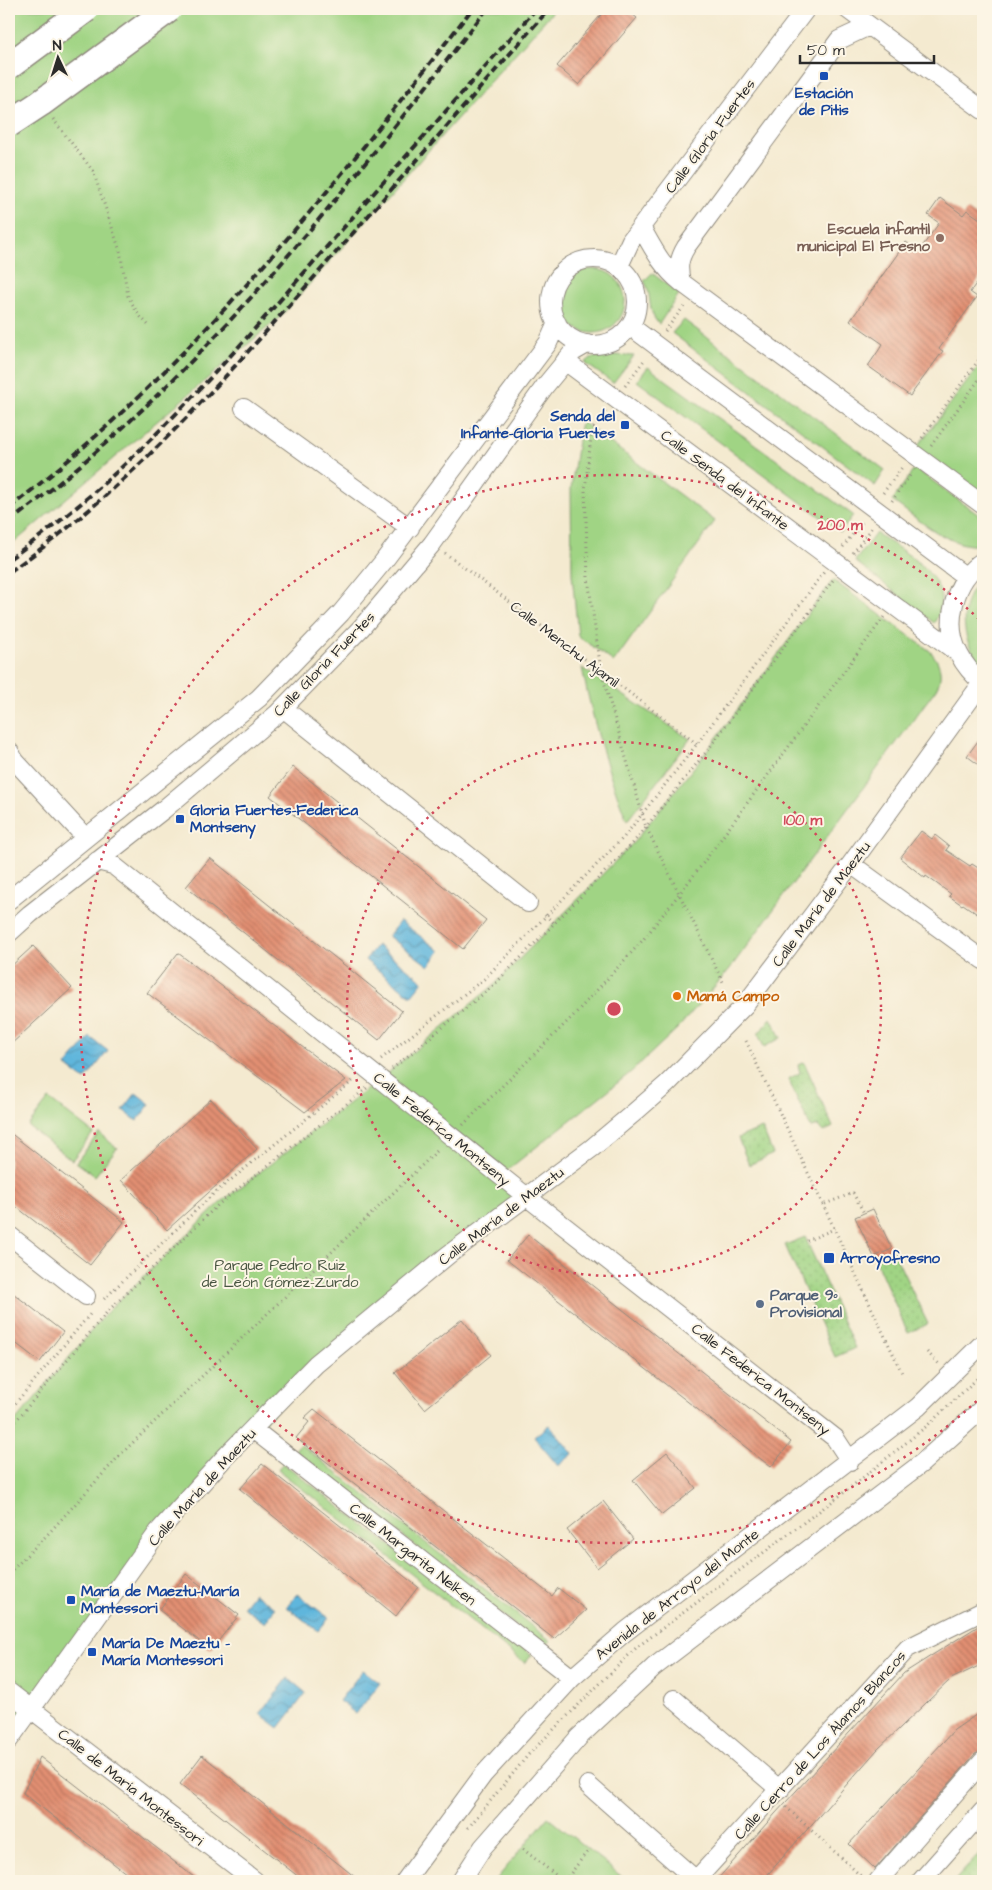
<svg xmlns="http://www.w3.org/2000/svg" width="992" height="1890" font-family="'Architects Daughter',sans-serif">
	<defs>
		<pattern id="grass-dots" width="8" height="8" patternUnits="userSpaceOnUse" patternTransform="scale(1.25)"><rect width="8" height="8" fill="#a0d484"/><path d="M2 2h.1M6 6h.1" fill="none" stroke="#8ab672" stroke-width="1.8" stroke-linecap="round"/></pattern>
		<pattern id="water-waves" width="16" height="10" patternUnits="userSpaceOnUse" patternTransform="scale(1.25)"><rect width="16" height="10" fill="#5fb6dc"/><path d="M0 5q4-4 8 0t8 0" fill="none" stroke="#4f94b3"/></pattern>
		<pattern id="building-back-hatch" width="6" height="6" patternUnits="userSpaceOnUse" patternTransform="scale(1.25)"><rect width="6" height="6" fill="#e28f72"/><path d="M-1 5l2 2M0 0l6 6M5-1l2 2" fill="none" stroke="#b7755e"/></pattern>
	</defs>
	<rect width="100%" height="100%" fill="#fcf5e5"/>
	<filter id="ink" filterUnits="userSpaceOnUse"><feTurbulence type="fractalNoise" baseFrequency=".02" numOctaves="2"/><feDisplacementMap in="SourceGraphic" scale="10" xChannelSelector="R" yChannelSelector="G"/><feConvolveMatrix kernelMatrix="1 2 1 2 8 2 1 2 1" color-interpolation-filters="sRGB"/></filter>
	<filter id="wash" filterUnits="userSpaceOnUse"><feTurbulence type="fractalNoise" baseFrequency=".0096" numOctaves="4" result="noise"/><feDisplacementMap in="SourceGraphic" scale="20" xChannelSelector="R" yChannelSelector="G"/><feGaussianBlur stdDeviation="1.12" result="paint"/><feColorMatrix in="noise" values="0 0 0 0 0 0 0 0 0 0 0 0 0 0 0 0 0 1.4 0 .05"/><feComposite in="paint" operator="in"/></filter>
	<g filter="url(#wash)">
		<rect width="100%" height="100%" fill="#f4ead0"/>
		<!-- grass -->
		<path fill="url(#grass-dots)" stroke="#668058" d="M771,1018L781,1038L764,1047L758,1034Z
			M804,1062L833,1127L823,1132L818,1126L811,1128L788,1079L800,1073L798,1065Z
			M762,1128L773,1154L749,1165L738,1138Z
			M805,1237L855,1348L835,1357L785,1245Z
			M892,1249L928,1324L908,1333L874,1257Z
			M983,1850V1881H954L957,1878Z"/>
		<!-- green -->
		<path fill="#a0d484" stroke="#668058" d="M9,9H555L280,317L9,547Z
			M561 301a32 32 0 1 1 64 0a32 32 0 1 1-64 0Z
			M652,273L679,294L659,324C646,311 653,295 644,281Z
			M684,320L885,470L875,486L672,333Z
			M614,355L634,356L613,383L585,363L591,358Z
			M983,361V505L913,452Z
			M648,367L853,515L841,532L637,381Z
			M581,421L715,521L614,662L578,636L572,574L571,488Z
			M915,468L983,518V545C949,549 919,519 892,501Z
			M876,533C904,553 961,580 934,623L855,561Z
			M983,577V665C959,643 957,599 983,577Z
			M833,580L930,651C940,662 944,675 936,689L729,970L678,1028L630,1073L501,1175L527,1197L448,1255L226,1456L9,1739V1429L108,1311L220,1203L380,1079L494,985L633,843L707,751Z
			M582,668L690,739L627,821C607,771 593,721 582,668Z
			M49,1099L93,1133L72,1160L28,1126Z
			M99,1133L117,1148L95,1176L76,1162Z
			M300,1444L551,1641L541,1646L295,1450Z
			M283,1463L532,1655L525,1663L278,1470Z
			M548,1817L627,1881H495Z"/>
		<!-- water -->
		<path fill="url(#water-waves)" stroke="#457084" d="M400,921L440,951L429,966L388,936Z
			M377,945L423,981L411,996L365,960Z
			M90,1037L108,1051L85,1080L66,1066Z
			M136,1093L150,1104L137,1121L123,1110Z
			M549,1425L573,1454L558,1466L534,1437Z
			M254,1593L275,1608L265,1623L243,1607Z
			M297,1594L329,1618L318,1631L287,1607Z
			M363,1670L380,1683L356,1714L339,1701Z
			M288,1678L306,1693L279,1728L260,1714Z"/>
		<g id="blocks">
			<!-- building -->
			<path fill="url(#building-back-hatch)" d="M606,9H626L637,18L579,85L557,66Z
				M940,198L963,215L967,210L983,221V274L970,292L977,297L939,349L943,351L910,396L868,366L883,344L850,321L906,242L919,251L939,223L928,215Z
				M983,734V768L967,756Z
				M293,767L486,920L463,949L270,796Z
				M921,831L932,839L935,835L949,846L946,850L970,866L972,864L983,871V918L963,904L962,905L949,896L951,894L926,876L925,878L900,858Z
				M210,858L402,1011L379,1040L186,887Z
				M33,946L72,988L9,1046V968Z
				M178,953L346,1080L305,1112L147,993Z
				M211,1099L257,1149L167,1230L121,1180Z
				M9,1132L124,1222L90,1265L9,1201Z
				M873,1209L892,1249L874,1257L855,1217Z
				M528,1235L791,1442L771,1467L507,1260Z
				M9,1290L63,1332L40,1362L9,1338Z
				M462,1319L491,1355L425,1409L395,1373Z
				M314,1409L552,1596L558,1588L586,1610L554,1639L296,1438L309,1422L304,1418Z
				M667,1452L696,1488L662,1515L633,1480Z
				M262,1464L418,1587L396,1616L240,1489Z
				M603,1501L633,1539L597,1568L567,1530Z
				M186,1574L239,1615L211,1650L159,1610Z
				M983,1623V1664L951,1679L877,1750L762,1881H716L775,1814L904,1673Z
				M983,1710V1751L975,1754L875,1869L849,1844L954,1730Z
				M202,1755L360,1881H304L180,1784Z
				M40,1757L199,1881H136L23,1793Z"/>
		</g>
	</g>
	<g filter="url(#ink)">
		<use href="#blocks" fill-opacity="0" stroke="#908a7e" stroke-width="1"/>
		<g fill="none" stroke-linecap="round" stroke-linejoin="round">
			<defs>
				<path id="minor" d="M847,9L983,110
					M869,26L839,40L686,247C678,260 678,268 681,282L983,505
					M641,227C653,248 662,267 681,282
					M551 302a43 43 0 1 1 86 0a43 43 0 1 1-86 0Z
					M619,266L631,240L806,9
					M630,326L966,577
					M565,361L958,653
					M244,408L410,528
					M983,561C954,579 943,624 959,654C965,666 973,675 983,683
					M283,708L528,903
					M9,751L15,761L85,837
					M97,861L113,865L527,1197L835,1438L850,1461
					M851,864L983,960
					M9,900L259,698L341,613L383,562L548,343L557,323
					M9,933L30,914L163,810L277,714L361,628L432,544L545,386L573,352L587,344
					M9,1235L86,1296
					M254,1430L572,1678
					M9,1692L255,1881
					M674,1699L780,1790
					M9,1740L158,1532L226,1456L316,1364L448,1255L592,1148L636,1111L667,1084L745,1005L851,864L982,683
					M588,1785L696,1880
					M405,1881L483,1775L572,1678L625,1632L918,1407L983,1343
					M461,1881L483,1847L579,1737L654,1667L922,1463L983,1408
					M695,1881L908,1648L983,1611
					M878,1881L983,1761
					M921,1881L983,1811"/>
			</defs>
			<!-- minor casing -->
			<use href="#minor" stroke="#908a7e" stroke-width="20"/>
			<!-- path -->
			<path stroke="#908a7e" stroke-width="3" stroke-dasharray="1 4" stroke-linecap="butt" d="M53,119L93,171L120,251L128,296L138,314L150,327
				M665,331L685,305
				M625,386L645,359
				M606,411L592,430L585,490L588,578L601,671L646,827L723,982
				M922,438L983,354
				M931,446L983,374
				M883,493L903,466
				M892,501L911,474
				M843,547L863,521
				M445,553L697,744
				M853,553L872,528
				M545,915L554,923
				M746,1041L903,1375
				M381,1059L484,979L624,837L697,744L824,572
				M392,1069L494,985L633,843L707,751L833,580
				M463,1125L574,1015L643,940L701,866L884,617
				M825,1204L853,1193L864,1213
				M807,1241L836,1228
				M104,1299L211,1196L354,1080
				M927,1352L939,1364
				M9,1411L91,1313
				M9,1429L108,1311L220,1203L367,1088
				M9,1573L47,1535L121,1454L439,1149
				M786,1807L862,1877
				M468,1828L529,1754L636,1648L850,1488L928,1425L983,1373
				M523,1849L563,1881
				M565,1881L589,1849"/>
			<!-- minor -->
			<use href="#minor" stroke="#fff" stroke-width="18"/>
			<!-- rail -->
			<path stroke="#2b2b2b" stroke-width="4" stroke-dasharray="8 4" stroke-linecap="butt" d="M9,508C190,370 334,187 472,9
				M9,522C198,382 343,193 487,9
				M9,559C124,479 218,371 311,265C385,180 461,94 536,9
				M9,572C130,488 227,376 324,266C399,181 474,95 549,9"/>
			<defs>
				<path id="highway-bridge" d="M9,66L86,9
					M9,124L41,103L169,9"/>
			</defs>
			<!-- highway-bridge casing -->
			<use href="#highway-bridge" stroke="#908a7e" stroke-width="29" stroke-linecap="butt"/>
			<!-- highway-bridge -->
			<use href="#highway-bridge" stroke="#fff" stroke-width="26"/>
		</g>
	</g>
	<!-- distance rings -->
	<g fill="none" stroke="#d1495b" stroke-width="2.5" stroke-dasharray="2.5 5">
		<circle cx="614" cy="1009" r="267"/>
		<path d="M982 1396A534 534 0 1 1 982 622"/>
	</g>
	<!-- markers -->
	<g fill="#1a4fb4" stroke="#fcf5e5" stroke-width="2">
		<rect x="819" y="71" width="10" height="10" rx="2.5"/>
		<rect x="620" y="420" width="10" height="10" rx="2.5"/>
		<rect x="175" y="814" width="10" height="10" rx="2.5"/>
		<rect x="823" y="1252" width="12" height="12" rx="2.5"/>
		<rect x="66" y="1595" width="10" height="10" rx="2.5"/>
		<rect x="87" y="1647" width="10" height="10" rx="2.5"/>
	</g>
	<circle fill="#8d6e63" stroke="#fcf5e5" stroke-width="2" cx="940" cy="238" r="5"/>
	<circle fill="#e8710a" stroke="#fcf5e5" stroke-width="2" cx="677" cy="996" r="5"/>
	<circle fill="#5c6f8a" stroke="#fcf5e5" stroke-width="2" cx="760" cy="1304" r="5"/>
	<g text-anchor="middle" stroke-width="4" stroke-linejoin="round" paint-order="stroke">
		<!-- transit labels -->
		<g font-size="15" font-weight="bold" fill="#164399" stroke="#fcf5e5" text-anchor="start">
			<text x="824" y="98" text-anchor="middle">Estación<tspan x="824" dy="17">de Pitis</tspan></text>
			<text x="615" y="421" text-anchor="end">Senda del<tspan x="615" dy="17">Infante-Gloria Fuertes</tspan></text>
			<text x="190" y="815">Gloria Fuertes-Federica<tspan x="190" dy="17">Montseny</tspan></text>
			<text x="840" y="1263">Arroyofresno</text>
			<text x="81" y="1596">María de Maeztu-María<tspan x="81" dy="17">Montessori</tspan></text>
			<text x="102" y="1648">María De Maeztu -<tspan x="102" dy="17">María Montessori</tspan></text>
		</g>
		<!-- street labels -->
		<g font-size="15" fill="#2b2b2b" stroke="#fcf5e5">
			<text transform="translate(710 136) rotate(-53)" y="5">Calle Gloria Fuertes</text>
			<text transform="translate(725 480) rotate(37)" y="5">Calle Senda del Infante</text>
			<text transform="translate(565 644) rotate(37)" y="5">Calle Menchu Ajamil</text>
			<text transform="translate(324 664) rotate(-46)" y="5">Calle Gloria Fuertes</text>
			<text transform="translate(821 904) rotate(-53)" y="5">Calle María de Maeztu</text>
			<text transform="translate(442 1129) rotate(39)" y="5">Calle Federica Montseny</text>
			<text transform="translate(501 1216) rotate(-37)" y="5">Calle María de Maeztu</text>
			<text transform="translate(761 1379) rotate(38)" y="5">Calle Federica Montseny</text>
			<text transform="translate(202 1487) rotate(-48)" y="5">Calle María de Maeztu</text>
			<text transform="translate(413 1554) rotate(38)" y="5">Calle Margarita Nelken</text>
			<text transform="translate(677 1594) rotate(-38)" y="5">Avenida de Arroyo del Monte</text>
			<text transform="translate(820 1745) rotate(-48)" y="5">Calle Cerro de Los Álamos Blancos</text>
			<text transform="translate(131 1787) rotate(38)" y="5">Calle de María Montessori</text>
		</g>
		<!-- education labels -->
		<g font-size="15" font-weight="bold" fill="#785e54" stroke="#fcf5e5" text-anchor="end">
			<text x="930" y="234">Escuela infantil<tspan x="930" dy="17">municipal El Fresno</tspan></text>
		</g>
		<!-- food labels -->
		<g font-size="15" font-weight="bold" fill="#c56008" stroke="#fcf5e5" text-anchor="start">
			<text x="687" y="1001">Mamá Campo</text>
		</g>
		<!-- park labels -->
		<g font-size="15" fill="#485541" stroke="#fcf5e5">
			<text x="280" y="1270">Parque Pedro Ruiz<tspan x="280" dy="17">de León Gómez-Zurdo</tspan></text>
		</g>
		<!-- service labels -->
		<g font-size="15" font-weight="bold" fill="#4e5e75" stroke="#fcf5e5" text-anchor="start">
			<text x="770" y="1300">Parque 9º<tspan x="770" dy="17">Provisional</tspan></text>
		</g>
	</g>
	<circle cx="614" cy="1009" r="8" fill="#d1495b" stroke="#fcf5e5" stroke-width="2.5"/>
	<g font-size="15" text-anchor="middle" font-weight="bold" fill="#d1495b" stroke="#fcf5e5" stroke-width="4" stroke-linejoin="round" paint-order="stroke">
		<text x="840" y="530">200 m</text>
		<text x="803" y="825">100 m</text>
	</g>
	<!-- margin -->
	<rect width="992" height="1890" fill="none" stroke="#fcf5e5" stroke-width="30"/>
	<!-- north arrow -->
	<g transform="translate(58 58) rotate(356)" stroke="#fcf5e5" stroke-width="4" paint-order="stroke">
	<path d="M0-4L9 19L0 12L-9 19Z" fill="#2b2b2b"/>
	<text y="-8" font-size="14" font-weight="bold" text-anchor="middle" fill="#2b2b2b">N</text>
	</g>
	<!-- scale -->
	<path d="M800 55v8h134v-8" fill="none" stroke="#2b2b2b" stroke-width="2.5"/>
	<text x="807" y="55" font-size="15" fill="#2b2b2b" stroke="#fcf5e5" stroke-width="4" paint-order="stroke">50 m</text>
</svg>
